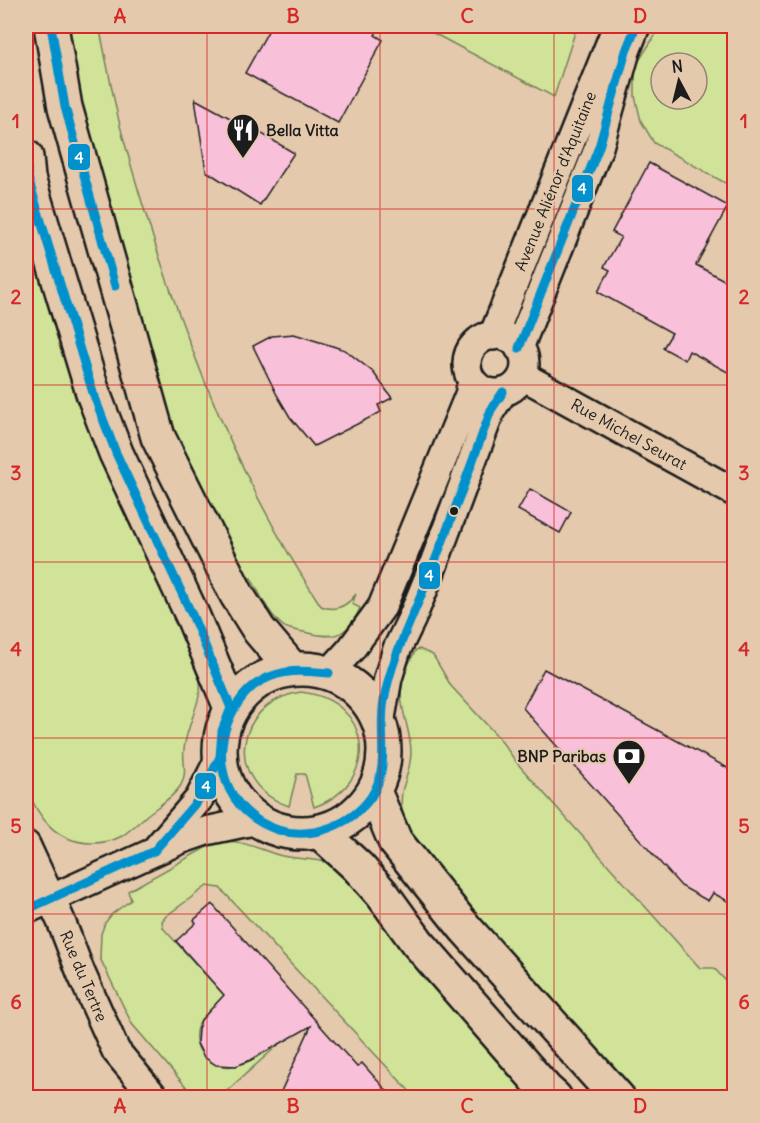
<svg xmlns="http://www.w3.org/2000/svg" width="760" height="1123" font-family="Delius,sans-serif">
	<rect width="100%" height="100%" fill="#e4c9ac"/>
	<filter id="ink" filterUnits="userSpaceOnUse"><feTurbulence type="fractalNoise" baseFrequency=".0167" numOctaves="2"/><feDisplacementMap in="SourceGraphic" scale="12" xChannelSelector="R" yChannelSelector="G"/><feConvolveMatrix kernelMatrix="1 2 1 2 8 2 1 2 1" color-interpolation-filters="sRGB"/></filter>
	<g filter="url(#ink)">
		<!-- green -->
		<path fill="#d0e398" stroke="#76805a" stroke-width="1.5" fill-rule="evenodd" d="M60,26H99C107,62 113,100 123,137C168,299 228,465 321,606C335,612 347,606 356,594L352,604L360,608C346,639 333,639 304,632C296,630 287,630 282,625C268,613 260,594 251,578L239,584L173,437Z
			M420,26H577L554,97Z
			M661,26H734V188L654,143L641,121L635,96V70L640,59ZM661,63H697V99H661Z
			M26,176L181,612L173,619C186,641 203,664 200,691C197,710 186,729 184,749C182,762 188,772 181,785C174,797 158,806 147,815C139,822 131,830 122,836C113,841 101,843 91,843C55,842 38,817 26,787V638L28,606L26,578Z
			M419,649L433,655L451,686L499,738L517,763L700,968H714L734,990V1097H637L550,1006L417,844C407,826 397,809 403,788C407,775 411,765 411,752C411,727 396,704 403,679C405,669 411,659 416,650Z
			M301,692C373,700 382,783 314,807L305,774H297L289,806C223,784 233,703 301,692Z
			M226,841C245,842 257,848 275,854C290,859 305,858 321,861C342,866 356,888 368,904L375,900L545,1097H415L220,888L207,886L166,916L162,921L163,928L223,994L233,992C223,1001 208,1010 201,1020C185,1043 208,1071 233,1066C251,1063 263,1051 279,1044L220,1097H195L132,1024L100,958L101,934L105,923L112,914L131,900L128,891L214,843Z"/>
		<!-- building -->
		<path fill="#f9c1d9" stroke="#1c1c1c" stroke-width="1.5" d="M271,26H380L375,35L383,40L338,123L245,73Z
			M195,99L241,124L242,122L294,153L260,205L206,171Z
			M649,163L728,206L696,265L735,286V376L689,351L685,360L663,348L672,333L598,292L610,270L604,267L621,237L612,232Z
			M294,334L345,350L373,372L392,398L378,405L381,412L314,446L290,417L277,395L253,346L272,336Z
			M530,489L571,512L560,533L518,510Z
			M544,669L735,772V905L713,893L708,901L681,886L523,708Z
			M212,904L357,1067L362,1063L393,1098H278L311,1026L251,1060L236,1066L216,1065L204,1057L197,1043L198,1029L201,1020L224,995L176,941L196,923L194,920Z"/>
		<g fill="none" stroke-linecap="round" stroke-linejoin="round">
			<defs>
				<path id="minor" d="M467 364a29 29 0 1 1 58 0a29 29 0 1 1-58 0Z
					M493,336L617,26
					M519,348L599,147L626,51L636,26
					M523,376L734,492
					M329,673L351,649L382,607L469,395L472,381
					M380,724L388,678L397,649L412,618L430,574L491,410L503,392
					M26,845L61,921L81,973L116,1051L155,1098
					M157,848L199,799L220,757
					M26,910L180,840L206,831L258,820"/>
				<path id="secondary" d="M51,26L65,107L158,437L237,595L259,630L292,669
					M26,157L28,178L93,393L116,453L193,617L231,708
					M220 751a82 82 0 1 1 164 0a82 82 0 1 1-164 0Z
					M374,791L395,841L465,928L618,1098
					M319,831L358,867L383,895L417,942L546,1090L555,1098"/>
			</defs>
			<!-- minor casing -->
			<use href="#minor" stroke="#1c1c1c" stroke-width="32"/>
			<!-- secondary casing -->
			<use href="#secondary" stroke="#1c1c1c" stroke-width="38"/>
			<!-- minor -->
			<use href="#minor" stroke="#e4c9ac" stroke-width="27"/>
			<!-- secondary -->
			<use href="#secondary" stroke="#e4c9ac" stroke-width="33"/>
			<defs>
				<path id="bus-1" d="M51,26L65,107L115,286
					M26,157L28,178L93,393L116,453L193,617L231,708L222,731L220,757L199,799L154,851L26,910
					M519,348L599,147L626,51L636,26
					M329,673C305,671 285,668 263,680C250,686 239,700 232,713C208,759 226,813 278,830C312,840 351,825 371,797C391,767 378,733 384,700C392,656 413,617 429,576C451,521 471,466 491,410L503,392"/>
			</defs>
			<!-- bus-1 casing -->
			<use href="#bus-1" stroke="#e4c9ac" stroke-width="14"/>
			<!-- bus-1 -->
			<use href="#bus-1" stroke="#0391cd" stroke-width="9"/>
		</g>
	</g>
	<!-- grid -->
	<path fill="none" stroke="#d62828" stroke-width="1.5" stroke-opacity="0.55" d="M207,26V1098M380,26V1098M554,26V1098M26,209H734M26,385H734M26,562H734M26,738H734M26,914H734"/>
	<!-- icons -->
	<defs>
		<symbol id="restaurant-pin" viewBox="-11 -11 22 30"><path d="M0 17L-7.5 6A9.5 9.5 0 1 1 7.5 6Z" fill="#1c1c1c" stroke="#e4c9ac"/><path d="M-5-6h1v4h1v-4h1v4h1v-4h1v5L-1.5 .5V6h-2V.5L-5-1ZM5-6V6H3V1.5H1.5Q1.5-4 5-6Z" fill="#fff"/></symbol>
		<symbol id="bank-pin" viewBox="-11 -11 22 30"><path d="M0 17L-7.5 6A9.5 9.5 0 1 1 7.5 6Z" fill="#1c1c1c" stroke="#e4c9ac"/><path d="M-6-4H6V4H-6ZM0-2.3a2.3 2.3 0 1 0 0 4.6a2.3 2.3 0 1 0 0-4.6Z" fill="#fff"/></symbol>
	</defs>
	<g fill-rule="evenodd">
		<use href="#restaurant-pin" x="224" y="111" width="38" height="52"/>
		<use href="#bank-pin" x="610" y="737" width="38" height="52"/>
	</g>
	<!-- markers -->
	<circle fill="#1c1c1c" stroke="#e4c9ac" stroke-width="2" cx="454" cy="511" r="5"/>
	<g text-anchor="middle" stroke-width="4.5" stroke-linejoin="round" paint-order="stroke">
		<!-- poi labels -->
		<g font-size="16" font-weight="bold" fill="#1c1c1c" stroke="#e4c9ac" text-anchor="start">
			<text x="266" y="136">Bella Vitta</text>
			<text x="606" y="762" text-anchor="end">BNP Paribas</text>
		</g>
		<!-- street labels -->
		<g font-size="16" fill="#1c1c1c" stroke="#e4c9ac">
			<text transform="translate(555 181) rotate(-68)" y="6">Avenue Aliénor d'Aquitaine</text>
			<text transform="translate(629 434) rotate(29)" y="6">Rue Michel Seurat</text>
			<text transform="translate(84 976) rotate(67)" y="6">Rue du Tertre</text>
		</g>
	</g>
	<g stroke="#e4c9ac" stroke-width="2">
		<rect x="67" y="143" width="24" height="28" rx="6" fill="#0391cd"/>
		<rect x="571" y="174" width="23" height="29" rx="6" fill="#0391cd"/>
		<rect x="418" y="561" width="23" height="29" rx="6" fill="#0391cd"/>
		<rect x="194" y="772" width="23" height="28" rx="6" fill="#0391cd"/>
	</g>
	<g font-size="16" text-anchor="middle" font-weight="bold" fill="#fff">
		<text x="79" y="163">4</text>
		<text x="582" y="194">4</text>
		<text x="429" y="581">4</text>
		<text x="206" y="792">4</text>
	</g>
	<!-- margin -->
	<rect width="760" height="1123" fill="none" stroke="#e4c9ac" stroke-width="66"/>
	<!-- north arrow -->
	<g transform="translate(679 81) rotate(353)"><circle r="28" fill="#e4c9ac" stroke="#948472" stroke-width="1.5"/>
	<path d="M0-4.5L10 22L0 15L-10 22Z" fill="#1c1c1c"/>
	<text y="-9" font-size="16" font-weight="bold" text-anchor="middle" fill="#1c1c1c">N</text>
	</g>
	<rect x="33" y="33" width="694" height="1057" fill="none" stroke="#d62828" stroke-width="2"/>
	<g font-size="20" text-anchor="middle" font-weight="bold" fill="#d62828">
		<text x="120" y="23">A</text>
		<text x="293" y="23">B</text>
		<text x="467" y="23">C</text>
		<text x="640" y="23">D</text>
		<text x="16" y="128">1</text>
		<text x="744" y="128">1</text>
		<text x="16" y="304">2</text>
		<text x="744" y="304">2</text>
		<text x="16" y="480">3</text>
		<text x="744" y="480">3</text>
		<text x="16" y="656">4</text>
		<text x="744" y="656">4</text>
		<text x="16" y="833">5</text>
		<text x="744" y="833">5</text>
		<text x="16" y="1009">6</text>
		<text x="744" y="1009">6</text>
		<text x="120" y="1113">A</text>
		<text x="293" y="1113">B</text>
		<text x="467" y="1113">C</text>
		<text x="640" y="1113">D</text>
	</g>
</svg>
